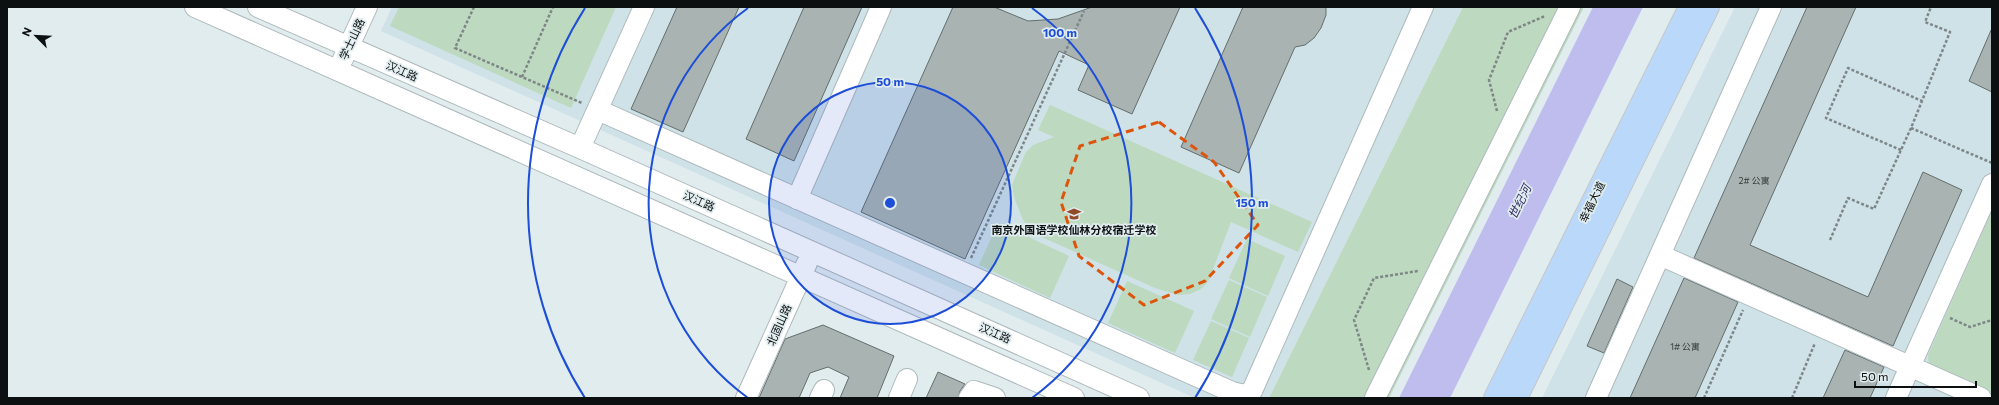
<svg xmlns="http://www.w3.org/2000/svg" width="1999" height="405" font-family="Commissioner,'Noto Sans SC',sans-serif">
	<rect width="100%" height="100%" fill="#e1ecef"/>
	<!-- built -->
	<path fill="#cee2e7" d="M392,7H1463L1269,398H1195L381,31Z
		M1735,7H1992V398H1542Z"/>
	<!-- green -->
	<path fill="#bdd9bf" d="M399,7H616L571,108L390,26Z
		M1463,7H1584L1389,398H1269Z
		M1050,105L1312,222L1298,252L1231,222L1208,282L1201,289L1190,294L1178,295L1155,288L1033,233L1023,220L1014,197L1012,185L1026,152L1033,145L1054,137L1038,130Z
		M1992,211V397L1938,374L1929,367L1928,355Z
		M998,223L1069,256L1050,298L979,265Z
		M1247,239L1285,256L1268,296L1229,278Z
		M1229,280L1267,297L1250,337L1211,319Z
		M1127,281L1194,311L1175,353L1108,323Z
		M1211,321L1249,338L1232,377L1193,360Z"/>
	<!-- water -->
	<path fill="#bebdee" d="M1593,7H1643L1450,398H1399Z"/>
	<!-- building -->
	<path fill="#a9b4b2" stroke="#646e6c" d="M677,7H739L683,132L631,109Z
		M804,7H862L794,161L746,139Z
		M953,7H994L1028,21L1058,19L1092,7H1180L1132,114L1078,90L1089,65L1059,51L965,259L861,212Z
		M1243,7H1326V15L1321,28L1314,38L1305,45L1295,47L1239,173L1181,147Z
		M1807,7H1856L1750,245L1868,297L1923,172L1962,190L1893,346L1694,258Z
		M1992,28V92L1969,81Z
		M1684,278L1738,302L1695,398H1630Z
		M1617,279L1633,287L1604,353L1587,346Z
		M823,325L894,356L877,398H840L849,377L828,367L810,373L799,398H759L785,339Z
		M1845,350L1884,367L1870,398H1823Z
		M938,372L965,384L960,391L958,398H926Z"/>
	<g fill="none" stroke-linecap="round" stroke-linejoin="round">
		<defs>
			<path id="minor" d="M195,7L1074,398
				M258,7L580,148L1139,398
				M343,59L367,7
				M598,110L1232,392L1244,395L1252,391L1423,7
				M580,148L644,7
				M797,199L881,7
				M1660,255L1981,398
				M746,398L807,263
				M820,398L824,390
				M899,398L907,379
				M969,398L974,391L995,398
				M1375,398L1570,7
				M1596,398L1771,7
				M1896,398L1992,184"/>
			<path id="major" d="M1495,398L1690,7
				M1516,398L1708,7"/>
		</defs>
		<!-- minor casing -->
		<use href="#minor" stroke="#aeb9bc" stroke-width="22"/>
		<!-- major casing -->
		<use href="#major" stroke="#c5c6c6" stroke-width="24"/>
		<!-- path -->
		<path stroke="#7f8688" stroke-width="2.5" stroke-dasharray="3 2" stroke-linecap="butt" d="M474,7L455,48L582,103
			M522,77L553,7
			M1497,111L1489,80L1508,32L1545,16
			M1911,128L1992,163
			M1901,150L1826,118L1848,68L1922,101
			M1830,240L1848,198L1874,209L1911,128L1950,32L1925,22L1931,7
			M971,258L1084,11
			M1950,318L1970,327L1992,320
			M1369,370L1354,320L1374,278L1418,271
			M1704,398L1743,310
			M1792,398L1815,343"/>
		<!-- minor -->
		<use href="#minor" stroke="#fff" stroke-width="20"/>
		<!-- major -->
		<use href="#major" stroke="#bad9fa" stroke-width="22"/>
	</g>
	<!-- marked area -->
	<path fill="none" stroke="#dd550c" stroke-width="3" stroke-dasharray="8 5" stroke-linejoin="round" d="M1159,122L1214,162L1258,225L1205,281L1144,305L1079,256L1061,202L1080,146Z"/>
	<!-- distance rings -->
	<circle cx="890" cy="203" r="121" fill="#1d4ed8" fill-opacity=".12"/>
	<g fill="none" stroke="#1d4ed8" stroke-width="2">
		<circle cx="890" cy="203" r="121"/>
		<path d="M748 398A241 241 0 0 1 748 8M1032 8A241 241 0 0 1 1032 398"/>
		<path d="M585 398A362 362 0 0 1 585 8M1195 8A362 362 0 0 1 1195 398"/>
	</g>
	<!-- icons -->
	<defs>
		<symbol id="school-bare" viewBox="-9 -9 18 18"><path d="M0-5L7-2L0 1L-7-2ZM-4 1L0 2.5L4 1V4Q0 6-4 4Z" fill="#914927" stroke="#e1ecef" stroke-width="2.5" paint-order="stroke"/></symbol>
	</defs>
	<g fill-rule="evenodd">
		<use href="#school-bare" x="1064" y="204" width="20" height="20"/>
	</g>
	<g text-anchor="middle" stroke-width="3.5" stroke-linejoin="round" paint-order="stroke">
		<!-- number labels -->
		<g font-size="9" fill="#333939">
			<text x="1754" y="184">2# 公寓</text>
			<text x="1685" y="350">1# 公寓</text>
		</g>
		<!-- street labels -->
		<g font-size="11" fill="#0c1011" stroke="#e1ecef">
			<text transform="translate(352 39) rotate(-65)" y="4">学士山路</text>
			<text transform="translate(402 71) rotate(24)" y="4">汉江路</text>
			<text transform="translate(699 201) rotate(24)" y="4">汉江路</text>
			<text transform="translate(1592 202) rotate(-64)" y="4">幸福大道</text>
			<text transform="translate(779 325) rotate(-66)" y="4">北固山路</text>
			<text transform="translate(995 333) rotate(24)" y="4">汉江路</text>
		</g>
		<!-- poi labels -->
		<g font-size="11" font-weight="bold" fill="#0c1011" stroke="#e1ecef">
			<text x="1074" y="234">南京外国语学校仙林分校宿迁学校</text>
		</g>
		<!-- water labels -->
		<g font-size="12" font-style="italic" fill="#342d67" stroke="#e1ecef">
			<text transform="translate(1520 202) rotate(-64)" y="4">世纪河</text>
		</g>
	</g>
	<circle cx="890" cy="203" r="6" fill="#1d4ed8" stroke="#e1ecef" stroke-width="2"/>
	<g font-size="12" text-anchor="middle" font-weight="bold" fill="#1d4ed8" stroke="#e1ecef" stroke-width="3.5" stroke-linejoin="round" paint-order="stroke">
		<text x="1060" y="37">100 m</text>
		<text x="890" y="86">50 m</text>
		<text x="1252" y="207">150 m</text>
	</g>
	<!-- border -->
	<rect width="1999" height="405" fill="none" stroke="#0c1011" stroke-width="16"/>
	<!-- north arrow -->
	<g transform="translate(36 36) rotate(294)" stroke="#e1ecef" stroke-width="3" paint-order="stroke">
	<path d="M0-3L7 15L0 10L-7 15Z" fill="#0c1011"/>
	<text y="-6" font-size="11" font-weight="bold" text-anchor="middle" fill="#0c1011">N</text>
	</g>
	<!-- scale -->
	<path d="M1855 381v6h121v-6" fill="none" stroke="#0c1011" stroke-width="2"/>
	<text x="1861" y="381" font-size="12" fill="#0c1011" stroke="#e1ecef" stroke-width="3" paint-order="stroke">50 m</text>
</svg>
